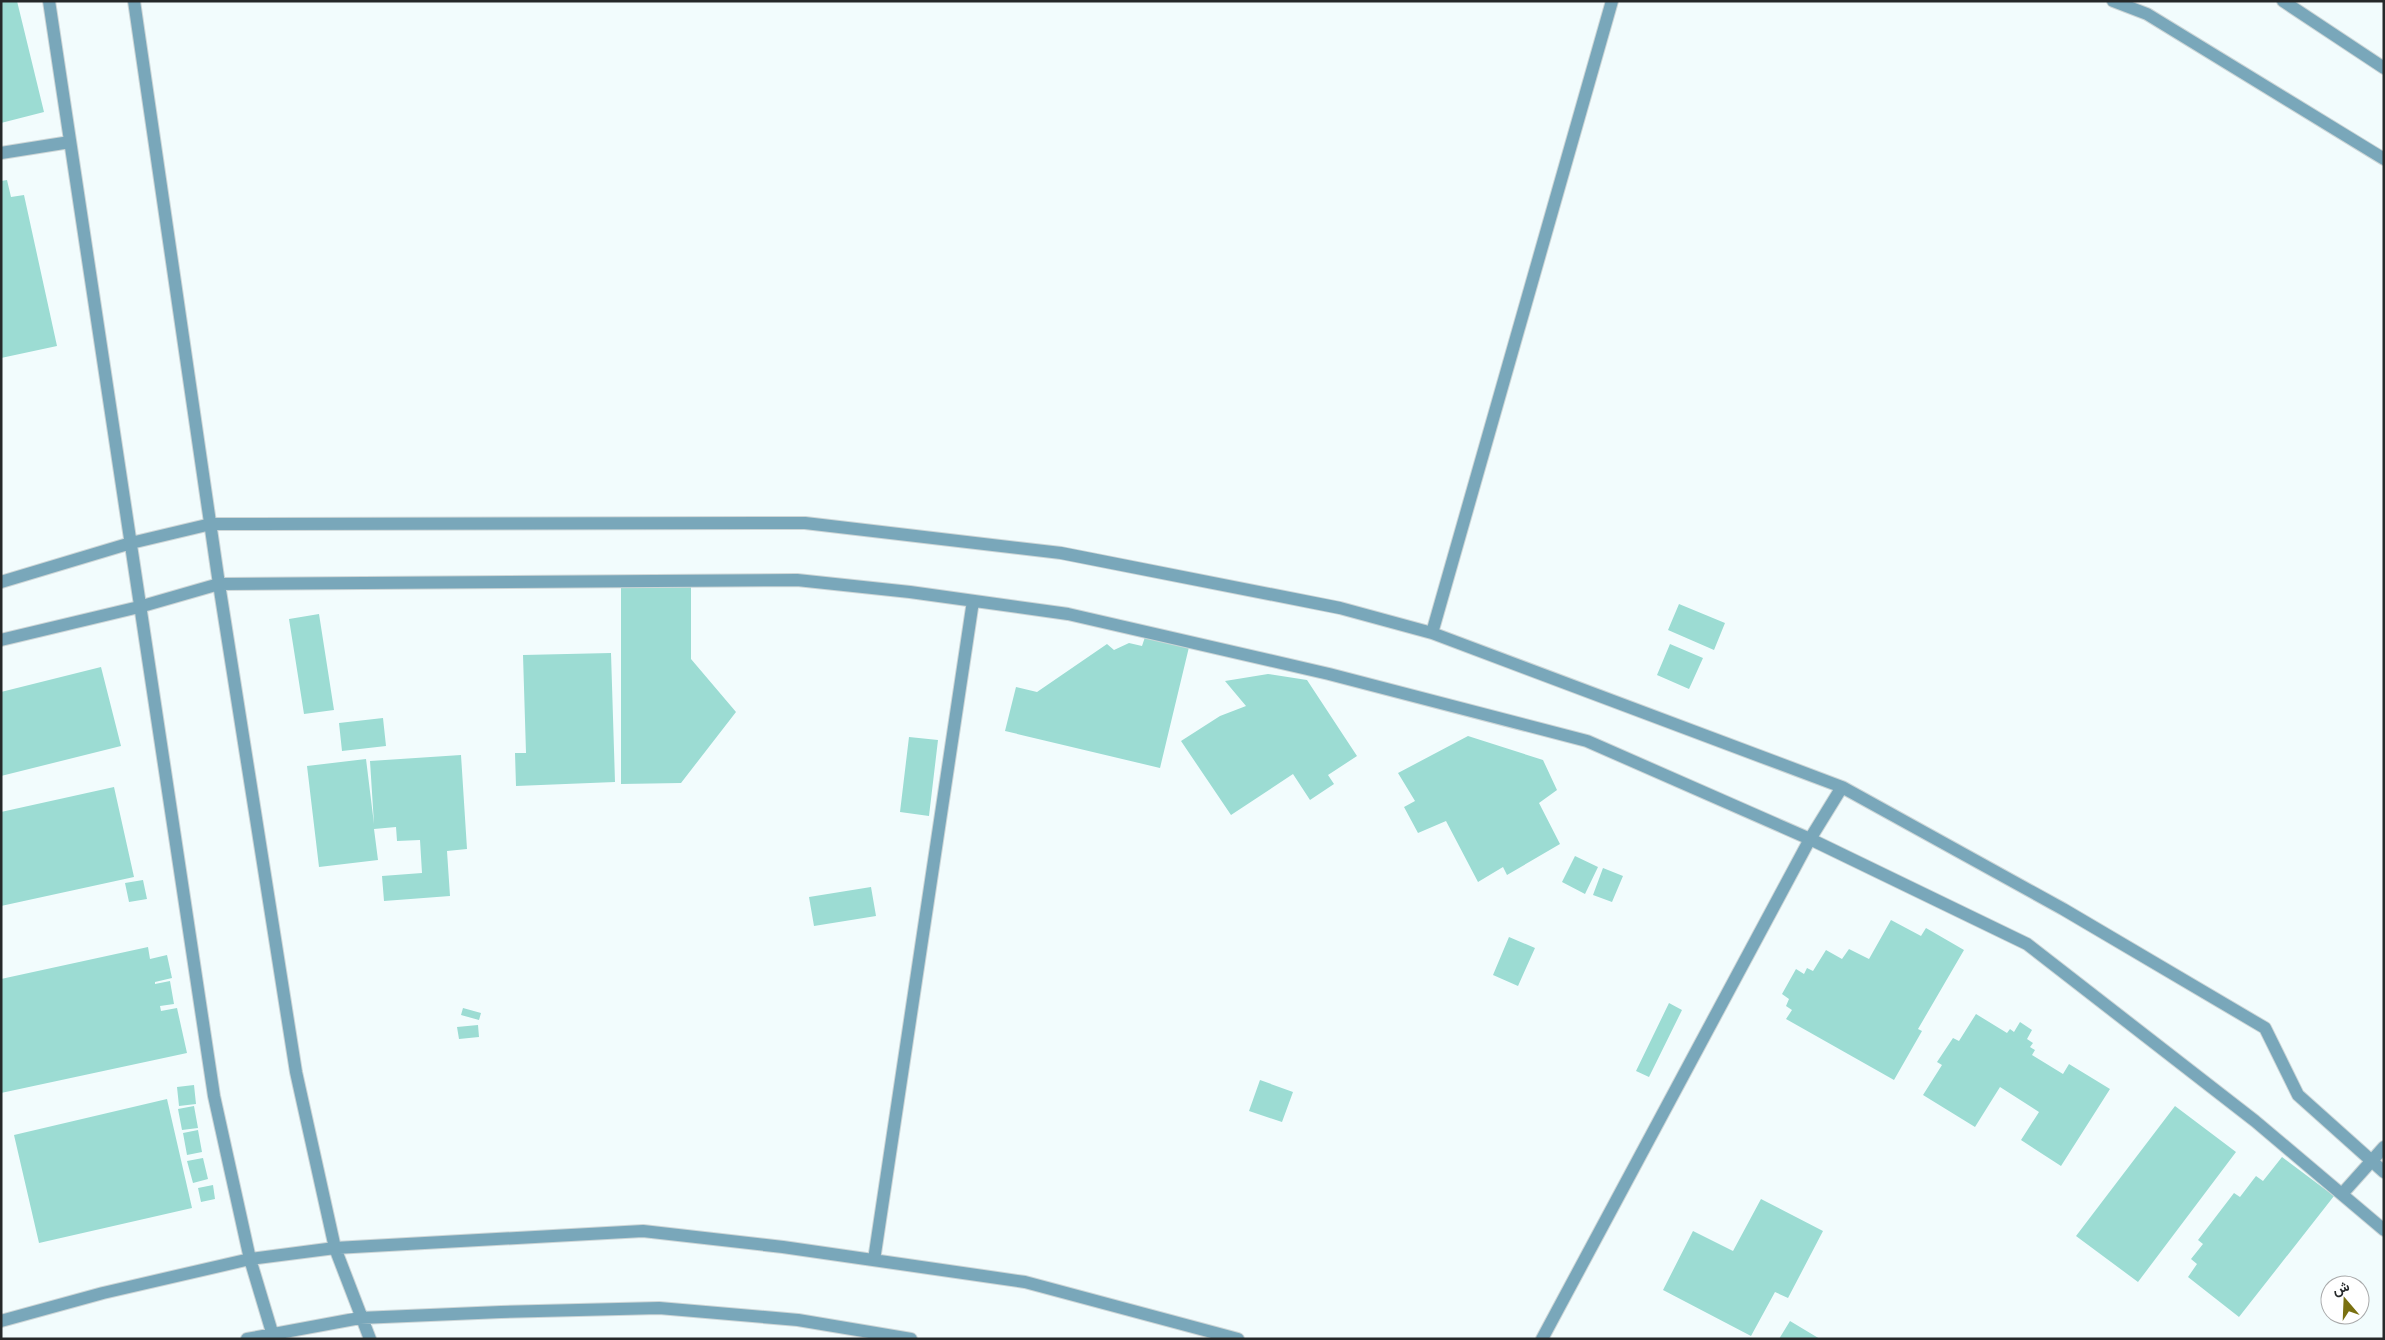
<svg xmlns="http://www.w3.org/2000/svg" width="2385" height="1340" font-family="'Sofia Sans Condensed',Vazirmatn,sans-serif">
	<rect width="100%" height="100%" fill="#f2fcfd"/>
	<!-- building -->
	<path fill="#9cdcd3" d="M1,1H17L44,112L1,123Z
		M7,180L11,197L24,195L57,346L1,358V181Z
		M691,587V659L736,712L681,783L621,784V588Z
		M1679,604L1725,623L1714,650L1668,630Z
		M319,614L334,710L304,714L289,619Z
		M1145,637L1189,647L1160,768L1005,731L1016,687L1037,692L1107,644L1114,650L1129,643L1142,646Z
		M1670,644L1703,658L1689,689L1657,675Z
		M611,653L615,782L516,786L515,753H526L523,655Z
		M101,667L121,746L1,776V692Z
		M1268,674L1307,680L1357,756L1328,775L1334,784L1310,800L1293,774L1231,815L1181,741L1220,716L1246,706L1225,681Z
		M383,718L386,746L342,751L339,723Z
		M1468,736L1543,760L1557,790L1539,803L1560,844L1507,875L1503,867L1478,882L1446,821L1418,833L1404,807L1415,801L1398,773Z
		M909,737L938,740L929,816L900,812Z
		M461,755L467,849L447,851L450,896L384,901L382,876L422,873L420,840L397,841L396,827L374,829L378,860L319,867L307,766L366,759L374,824L370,761Z
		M114,787L134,877L1,906V812Z
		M1575,856L1598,867L1585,894L1562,882Z
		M1603,868L1623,876L1612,902L1593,895Z
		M143,880L147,899L129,902L125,883Z
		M871,887L876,916L814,926L809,897Z
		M1891,920L1921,936L1926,928L1964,950L1918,1029L1922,1031L1894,1080L1786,1019L1792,1010L1786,1006L1789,999L1782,994L1796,969L1804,974L1807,968L1813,971L1826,950L1842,959L1849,949L1869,959Z
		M1509,937L1535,948L1518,986L1493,975Z
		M148,947L150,959L167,955L172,978L155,982V984L170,981L174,1004L160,1006L161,1011L177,1008L187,1053L1,1093V979Z
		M1669,1003L1682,1010L1649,1077L1636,1071Z
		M463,1008L481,1013L479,1020L461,1015Z
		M1976,1014L2007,1033L2010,1029L2014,1032L2020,1022L2032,1030L2027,1039L2033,1043L2030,1047L2035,1050L2032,1055L2063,1074L2069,1064L2110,1089L2061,1166L2021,1140L2039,1112L2000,1087L1975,1127L1923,1095L1942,1065L1937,1062L1953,1038L1959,1041Z
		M478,1025L479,1037L459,1039L457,1027Z
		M1260,1080L1293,1092L1282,1122L1249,1111Z
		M194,1085L196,1104L179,1106L177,1087Z
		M167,1099L192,1208L39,1243L14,1135Z
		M194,1106L198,1128L182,1130L178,1109Z
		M2175,1106L2236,1152L2138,1282L2076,1236Z
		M198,1130L202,1152L187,1155L183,1133Z
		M2282,1157L2334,1196L2239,1317L2188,1277L2197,1264L2191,1259L2203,1244L2198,1240L2234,1193L2240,1197L2256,1176L2263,1181Z
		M203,1158L208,1179L193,1183L187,1161Z
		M213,1185L215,1199L201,1202L198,1188Z
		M1761,1199L1823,1231L1788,1298L1775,1292L1751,1336L1663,1290L1693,1231L1733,1251Z
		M1790,1321L1820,1339H1779Z"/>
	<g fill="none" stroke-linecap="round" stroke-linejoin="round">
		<defs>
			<path id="minor" d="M49,1L214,1096L250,1259L274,1339
				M134,1L219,584L296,1072L335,1248L370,1339
				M2113,1L2147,14L2384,159
				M2283,1L2384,68
				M1,153L70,142
				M1,582L131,543L211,524L805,523L1061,553L1340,608L1432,633L1842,787L2063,909L2265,1028L2298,1095L2384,1172
				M1432,633L1612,1
				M1,640L139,607L219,584L797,580L910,592L1068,614L1329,674L1587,741L1810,839L2027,944L2255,1121L2384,1230
				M2342,1194L2384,1147
				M874,1260L973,601
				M1,1321L103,1293L250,1259L335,1248L643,1231L783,1247L1025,1282L1238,1339
				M247,1339L360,1318L501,1312L659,1308L798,1320L911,1339
				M1542,1339L1810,839L1842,787"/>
		</defs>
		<!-- minor casing -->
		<use href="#minor" stroke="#cdd6d7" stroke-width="14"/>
		<!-- minor -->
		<use href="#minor" stroke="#79a7ba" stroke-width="12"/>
	</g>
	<!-- border -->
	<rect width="2385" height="1340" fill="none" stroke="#26292a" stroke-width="5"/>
	<!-- north arrow -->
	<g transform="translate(2345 1300) rotate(341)"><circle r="24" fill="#ffffff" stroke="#a8a9aa"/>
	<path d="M0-4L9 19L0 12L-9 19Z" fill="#7a7010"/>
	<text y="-8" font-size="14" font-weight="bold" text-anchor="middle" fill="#26292a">ش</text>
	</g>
</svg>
